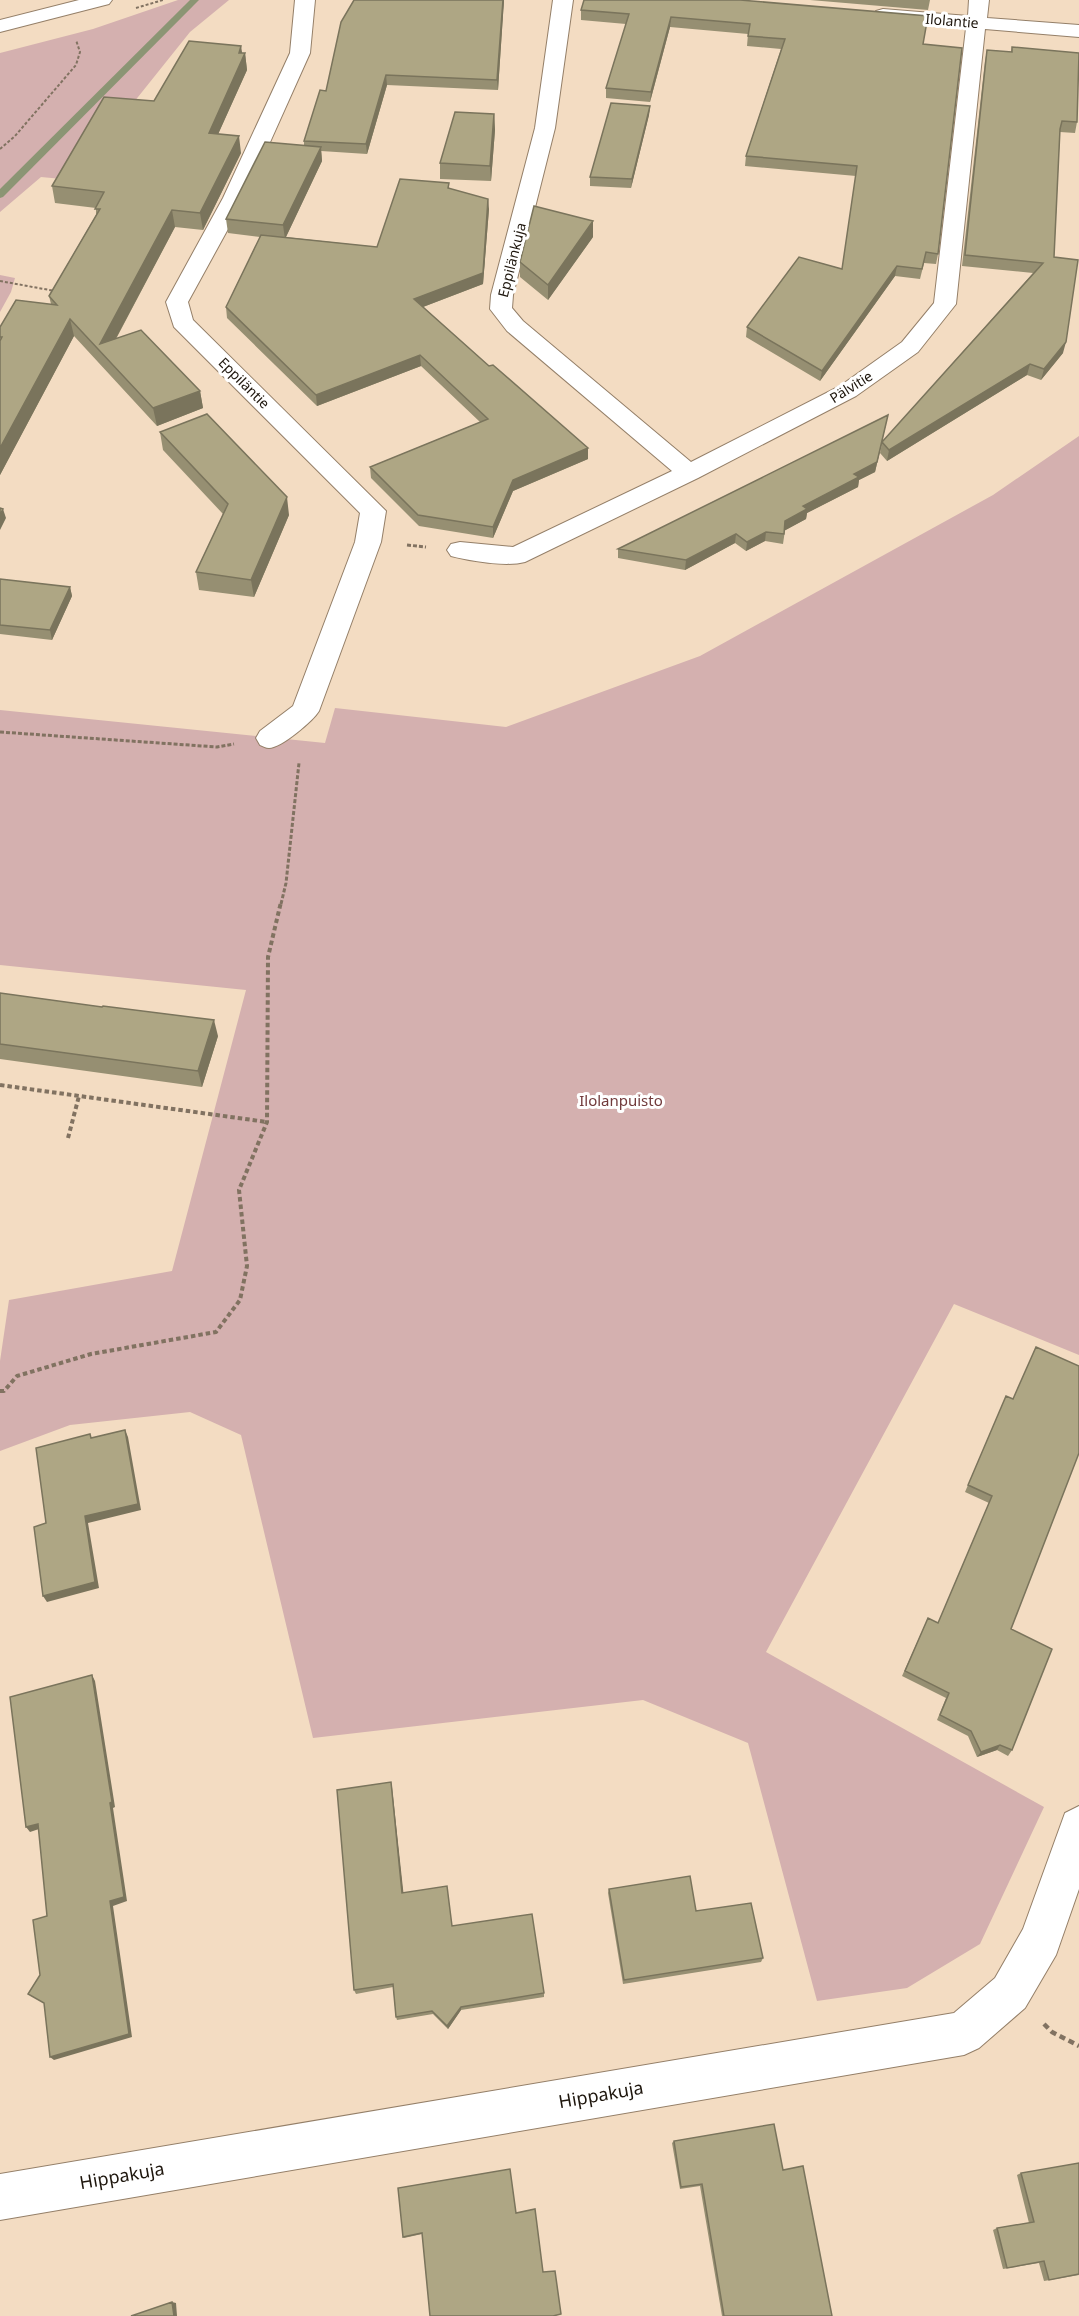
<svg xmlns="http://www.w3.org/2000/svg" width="1079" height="2316" font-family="'Noto Sans',sans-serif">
	<rect width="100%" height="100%" fill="#f3dcc2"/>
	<!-- green -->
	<path fill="#d4b0af" d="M178,0H229L190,32L126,112L62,179L41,177L0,212V53L93,29Z
		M0,275L15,278L11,292L0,312Z
		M1079,436V1355L954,1304L766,1652L1044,1807L980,1944L907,1988L817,2001L748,1743L643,1700L313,1738L241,1435L190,1412L70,1425L0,1451V1361L9,1300L172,1271L246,990L0,965V710L325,743L335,708L506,727L700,656L993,495Z"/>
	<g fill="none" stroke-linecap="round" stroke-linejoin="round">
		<!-- stream -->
		<path fill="#8b9574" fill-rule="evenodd" d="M190,0H199L3,197L0,198V189Z"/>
		<defs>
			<path id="minor" d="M295,0H315L310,53L245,198L188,302L193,320L386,511L381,542L319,711C313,721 281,748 269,748C266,748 263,746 260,745L256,738L260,731L293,706L355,542L360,513L174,327L166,302L223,198L290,53Z
				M553,0H573L555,128L513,295L512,308L523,321L691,462L840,386L902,342L934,303L966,28L883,21L876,19L873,15L876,11L883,9L968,16L969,0H989L987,18L1079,25V37L985,29L956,304L918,352L856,396L698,478L525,562C506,567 470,561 451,556L447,550L451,544L460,542L513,547L672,471L507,331L490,309L491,295L535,128Z
				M1079,1806V1889L1056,1955L1025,2008L979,2048L964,2055L0,2220V2174L954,2013L995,1978L1023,1929L1065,1813Z"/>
			<path id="tertiary" d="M79,0H112L109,4L0,32V20Z"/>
		</defs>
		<!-- minor casing -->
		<use href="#minor" stroke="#947f68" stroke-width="2"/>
		<!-- tertiary casing -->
		<use href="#tertiary" stroke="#947f68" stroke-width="2"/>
		<!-- path-far3 -->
		<path stroke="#817261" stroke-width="2" stroke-dasharray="3 2" stroke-linecap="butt" d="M136,8L163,0
			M0,149L15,136L76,65L80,52L76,40
			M0,281L55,291"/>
		<!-- path-far2 -->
		<path stroke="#817261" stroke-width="3" stroke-dasharray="4 2" stroke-linecap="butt" d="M407,545L426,547
			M0,732L217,747L234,744
			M281,904L286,883L299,763"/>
		<!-- path-far1 -->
		<path stroke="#817261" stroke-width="4" stroke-dasharray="4.5 3" stroke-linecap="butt" d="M0,1085L267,1122
			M68,1138L79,1096
			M0,1391H4L17,1376L91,1354L216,1332L240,1300L247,1266L239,1190L267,1122L268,957L281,902"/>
		<!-- path -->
		<path stroke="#817261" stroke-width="4.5" stroke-dasharray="6 4" stroke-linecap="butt" d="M1044,2024L1052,2032L1079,2046"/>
		<!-- minor -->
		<use href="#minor" fill="#fff" fill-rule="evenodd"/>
		<!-- tertiary -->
		<use href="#tertiary" fill="#fff" fill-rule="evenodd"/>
	</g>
	<!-- wall -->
	<path fill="#968f72" d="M504,0L498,90L387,85L367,154L321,151L322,161L286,237L377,247L449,183V188L489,209L483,284L423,307L489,366L588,448V459L513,491L493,538L419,526L371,478L370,467L480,422L421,366L317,406L227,318L226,307L260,237L228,233L226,219L304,145V141L326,91Z
		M584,0L923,44L938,254L936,264L924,263L920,279L895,276L820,381L746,337L747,327L842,269L856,176L745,166L746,156L781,49L747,46L748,34L670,27L650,102L606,98V88L626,24L581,20V10Z
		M810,0H930L928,10Z
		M1012,47L1077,122L1075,133L1060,132L1054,257L1063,353L1041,380L1027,375L887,461L880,453L882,443L875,472L859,480L858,487L807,513L806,519L785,530L783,544L765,541L746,551L735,543L685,570L618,558V549L886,424L882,442L1033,273L962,266L985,61L987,50L1011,52Z
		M242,53H245L247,70L218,134L241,153L203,230L175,227L116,339L200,391L203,408L157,426L74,336L0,475V327L51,304L49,296L96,215V208L55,203L52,186L154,101Z
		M650,106L649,115L631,188L590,186V177Z
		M494,114L495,130L491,181L440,179V163Z
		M593,237L548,300L520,277V262Z
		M160,432L289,515L254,597L199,590L196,572L223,514L163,450Z
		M0,579L70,587L72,596L52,640L0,634Z
		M0,993L218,1036L202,1087L0,1059Z
		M1006,1396L1012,1750L1008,1756L997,1750L977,1757L968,1736L937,1720L946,1698L902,1676L928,1618L938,1623L989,1503L965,1492Z
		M391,1782L403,1893L452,1926L544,1993V1997L461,2010L448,2029L433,2014L397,2020L396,2017L393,1987L356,1994L354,1990Z
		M609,1889L696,1911L763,1958L761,1962L623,1984L608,1893Z
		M674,2141L783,2170L832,2316H722L700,2186L680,2189L672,2143Z
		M1021,2173L1079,2275L1044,2281L1039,2263L1003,2269L993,2230L997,2228L1029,2223L1017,2175Z
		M516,2213L543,2272L561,2315L422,2234L404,2238L403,2237Z"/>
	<!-- shaded-wall -->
	<path fill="#7a745c" d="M503,0H504L498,90L497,80Z
		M671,17L670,27L650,102L651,92Z
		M241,46L243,58L245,53L247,70L211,150L209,133Z
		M386,75L387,85L367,154L366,144Z
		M650,106L649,115L631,188L632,179Z
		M494,114L495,130L491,181L490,166Z
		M239,136L241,153L203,230L200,213Z
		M321,147L322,161L285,239L283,225Z
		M488,199L489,209L483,284L415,310L414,299Z
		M172,210L175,227L106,357L100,344Z
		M593,221V237L548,300V285Z
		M897,266L895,276L820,381L822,371Z
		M70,319L74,336L0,475V448Z
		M1066,342L1063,353L1041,380L1044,369Z
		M420,355L421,366L317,406L316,395Z
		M1030,364L1027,375L887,461L889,450Z
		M200,391L203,408L157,426L153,408Z
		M888,415L875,472L859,480L858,487L807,513L806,519L784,531L785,521L803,506Z
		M588,448V459L513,491L493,538V527L513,480Z
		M287,497L289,515L254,597L251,580Z
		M3,509L6,518L0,530V515Z
		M766,532L765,541L746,551L747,542Z
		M736,534L735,543L685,570L686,560Z
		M70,587L72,596L52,640L50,630Z
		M214,1020L218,1036L202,1087L198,1071Z
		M125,1430L128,1437L141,1510L88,1523L99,1588L47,1602L43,1596L85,1516Z
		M92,1675L95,1681L115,1807L113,1808L127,1901L113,1906L132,2037L54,2060L50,2057L110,1901Z
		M1000,1745L997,1750L977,1757L981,1752Z
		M391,1782L392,1787L404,1898L402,1893Z
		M38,1824L42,1828L30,1832L26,1827Z
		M461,2007V2010L448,2029L447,2026Z
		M172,2302L176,2303L177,2316H174Z"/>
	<!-- building -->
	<path fill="#aea684" stroke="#7a745c" stroke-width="1.5" d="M354,0H503L497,80L386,75L366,144L304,141L320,90L326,91L341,22Z
		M584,0H740L928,16L923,44L962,48L938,254L926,252L922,269L897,266L822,371L747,327L799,257L842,269L857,166L746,156L785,39L748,36L750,24L671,17L651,92L606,88L629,14L581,10Z
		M189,41L241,46L239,53H245L209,133L239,136L200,213L172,210L100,344L141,330L200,391L153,408L70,319L0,448V341L2,337H0V327L16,300L57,305L49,296L100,209H95L104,192L52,186L104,97L154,101Z
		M1012,47L1079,53L1077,122L1062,121L1060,129L1054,257L1078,260L1066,342L1044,369L1030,364L889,450L882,442L1043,263L965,255L987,50L1012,52Z
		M611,103L650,106L632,179L590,177Z
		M455,112L494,114L490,166L440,163Z
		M265,142L321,147L283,225L226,219Z
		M400,179L449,183L448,188L488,199L483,273L414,299L489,366L493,365L588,448L513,480L493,527L418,515L370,467L488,419L420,355L316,395L226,307L261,235L377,247Z
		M534,206L593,221L548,285L520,262Z
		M207,414L287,497L251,580L196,572L228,504L160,432Z
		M888,415L877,462L854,474L859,477L803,506L807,509L785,521L784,534L766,532L747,542L736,534L686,560L618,549Z
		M0,508L3,509L0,515Z
		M0,579L70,587L50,630L0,625Z
		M0,993L102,1007L103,1006L214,1020L198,1071L0,1044Z
		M1036,1347L1079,1366V1453L1011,1629L1052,1649L1012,1750L1000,1745L981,1752L971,1731L940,1715L949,1693L905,1671L928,1618L938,1623L992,1496L968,1485L1006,1396L1013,1399Z
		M125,1430L138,1504L85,1516L95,1582L43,1596L34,1527L46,1523L36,1448L90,1434L91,1438Z
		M92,1675L112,1802L110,1803L124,1897L110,1901L129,2034L50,2057L44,2003L28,1994L40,1975L33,1920L47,1916L38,1824L26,1827L10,1697Z
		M391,1782L402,1893L447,1886L452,1926L532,1914L544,1993L461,2007L447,2026L432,2011L396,2017L393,1984L354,1990L337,1790Z
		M690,1876L696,1911L751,1903L763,1958L624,1980L609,1889Z
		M774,2124L783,2170L803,2166L832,2316H724L702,2184L681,2187L674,2141Z
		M1079,2163V2274L1049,2280L1044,2261L1007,2268L997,2228L1034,2222L1021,2173Z
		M510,2169L516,2213L535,2209L543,2272L555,2271L561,2314L553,2316H430L422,2233L403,2237L398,2188Z
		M172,2302L174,2316H131Z"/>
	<g text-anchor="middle" stroke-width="6" stroke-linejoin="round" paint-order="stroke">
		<!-- far-street labels -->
		<g font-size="14" fill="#1e160d" stroke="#fff">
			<text transform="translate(952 21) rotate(5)" y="5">Ilolantie</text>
			<text transform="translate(512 260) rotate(-76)" y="5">Eppilänkuja</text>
			<text transform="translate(244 383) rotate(45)" y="5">Eppiläntie</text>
			<text transform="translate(851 387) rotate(-32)" y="5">Pälvitie</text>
		</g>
		<!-- park labels -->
		<g font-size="15" fill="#713a3b" stroke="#fff">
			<text x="621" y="1106">Ilolanpuisto</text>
		</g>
		<!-- near-street labels -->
		<g font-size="18" fill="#1e160d" stroke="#fff">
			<text transform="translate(601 2095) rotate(-10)" y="6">Hippakuja</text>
			<text transform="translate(122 2176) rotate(-10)" y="6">Hippakuja</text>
		</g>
	</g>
</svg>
